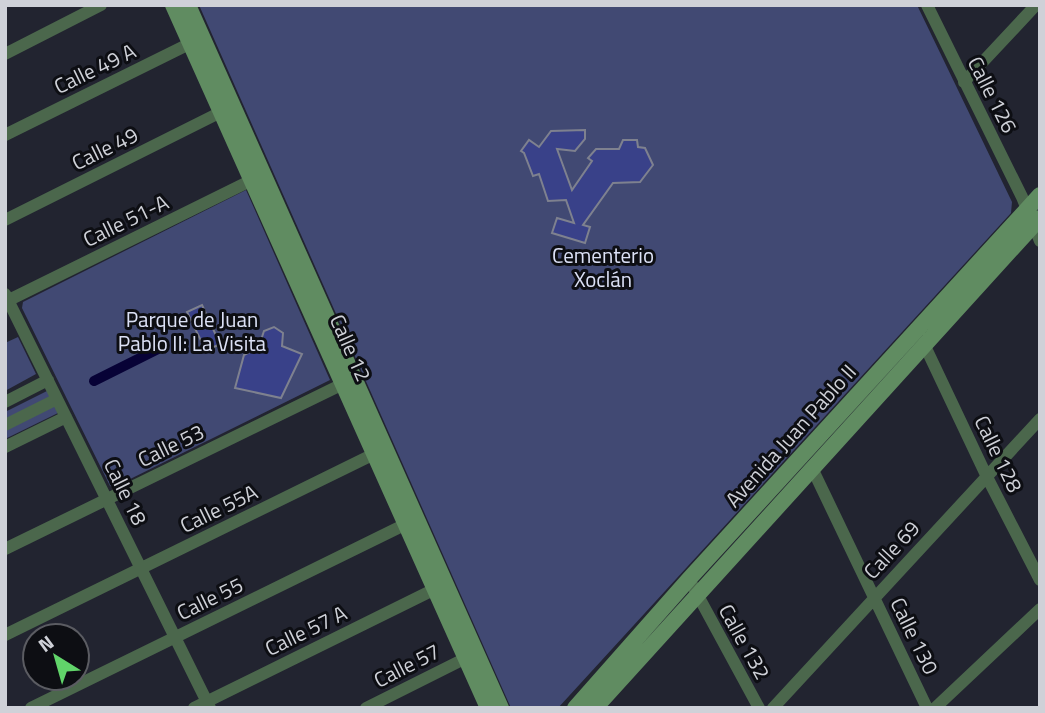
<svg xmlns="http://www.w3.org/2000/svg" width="1045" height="713" font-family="'Titillium Web',sans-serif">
	<rect width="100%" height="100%" fill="#222430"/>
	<!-- green -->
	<path fill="#414973" d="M199,5H917L1012,202L1011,213L558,708H511Z
		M246,190L330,380L114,487L110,486L22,308L23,302Z
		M18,337L36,374L5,391V343Z
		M47,391L58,413L5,439V412Z"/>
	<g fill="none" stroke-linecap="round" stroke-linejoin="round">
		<!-- canal -->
		<path stroke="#070236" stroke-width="10" d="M94,381L158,349"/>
	</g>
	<!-- building -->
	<path fill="#394189" stroke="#7e818f" stroke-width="2" d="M585,130V139L575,151L557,149L572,190L592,161L588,158L596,149H619L623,140H637L638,147L645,148L653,165L640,182L613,183L583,225L590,227L585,243L552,233L557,218L574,223L566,200L548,201L539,174L533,176L524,153L521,151L529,140L539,147L551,131Z
		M202,305L220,344L206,351L187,312Z
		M274,327L283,333L282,346L302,354L281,398L235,388L244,355L263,345L262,337L264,331Z"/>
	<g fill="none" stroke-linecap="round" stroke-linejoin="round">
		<!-- street -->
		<path stroke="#4b674c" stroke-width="12" d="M927,5L1022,197L1040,241
			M5,54L101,5
			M964,82L1036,5
			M5,135L195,41
			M5,220L221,112
			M5,294L210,708
			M5,302L260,176
			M924,344L987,477L1040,580
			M5,402L48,380
			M5,425L51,402
			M5,447L66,417
			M812,468L927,708
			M5,549L351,380
			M689,579L759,708
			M5,635L374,454
			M31,708L406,524
			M194,708L435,589
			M366,708L466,658
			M773,708L1040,419
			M935,708L1040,609"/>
		<!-- secondary -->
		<path stroke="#608c61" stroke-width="16" d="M173,5L488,708
			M188,5L501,708
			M575,708L689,579L1040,195
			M595,708L1040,218"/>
	</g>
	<g text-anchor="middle" stroke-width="6" stroke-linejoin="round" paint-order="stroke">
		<!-- street labels -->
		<g font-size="21" fill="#cfd1d8" stroke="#0d0e13">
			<text transform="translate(95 69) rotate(-26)" y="7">Calle 49 A</text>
			<text transform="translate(992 95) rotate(63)" y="7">Calle 126</text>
			<text transform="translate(105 149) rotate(-26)" y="7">Calle 49</text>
			<text transform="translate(126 221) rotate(-26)" y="7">Calle 51-A</text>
			<text transform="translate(350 348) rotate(66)" y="7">Calle 12</text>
			<text transform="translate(791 436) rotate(-48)" y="7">Avenida Juan Pablo II</text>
			<text transform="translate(171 446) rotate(-26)" y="7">Calle 53</text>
			<text transform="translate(998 454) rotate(64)" y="7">Calle 128</text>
			<text transform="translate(125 492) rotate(64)" y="7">Calle 18</text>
			<text transform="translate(219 509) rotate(-26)" y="7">Calle 55A</text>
			<text transform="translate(892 550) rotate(-47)" y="7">Calle 69</text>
			<text transform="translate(210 599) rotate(-26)" y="7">Calle 55</text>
			<text transform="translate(306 631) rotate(-26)" y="7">Calle 57 A</text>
			<text transform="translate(914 636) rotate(64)" y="7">Calle 130</text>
			<text transform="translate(744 642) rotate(61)" y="7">Calle 132</text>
			<text transform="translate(407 666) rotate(-27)" y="7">Calle 57</text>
		</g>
		<!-- park labels -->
		<g font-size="21" fill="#dce1f6" stroke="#0d0e13">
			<text x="603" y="263">Cementerio<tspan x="603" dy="24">Xoclán</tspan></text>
			<text x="192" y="327">Parque de Juan<tspan x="192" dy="24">Pablo II: La Visita</tspan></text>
		</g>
	</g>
	<!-- border -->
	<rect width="1045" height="713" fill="none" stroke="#cfd1d8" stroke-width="14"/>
	<!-- north arrow -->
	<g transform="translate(56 657) rotate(323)"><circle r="33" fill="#0d0e13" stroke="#5b5c62" stroke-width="2"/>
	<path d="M0-5L12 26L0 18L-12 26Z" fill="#61d46a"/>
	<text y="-10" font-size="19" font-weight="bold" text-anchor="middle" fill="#cfd1d8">N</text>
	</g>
</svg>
